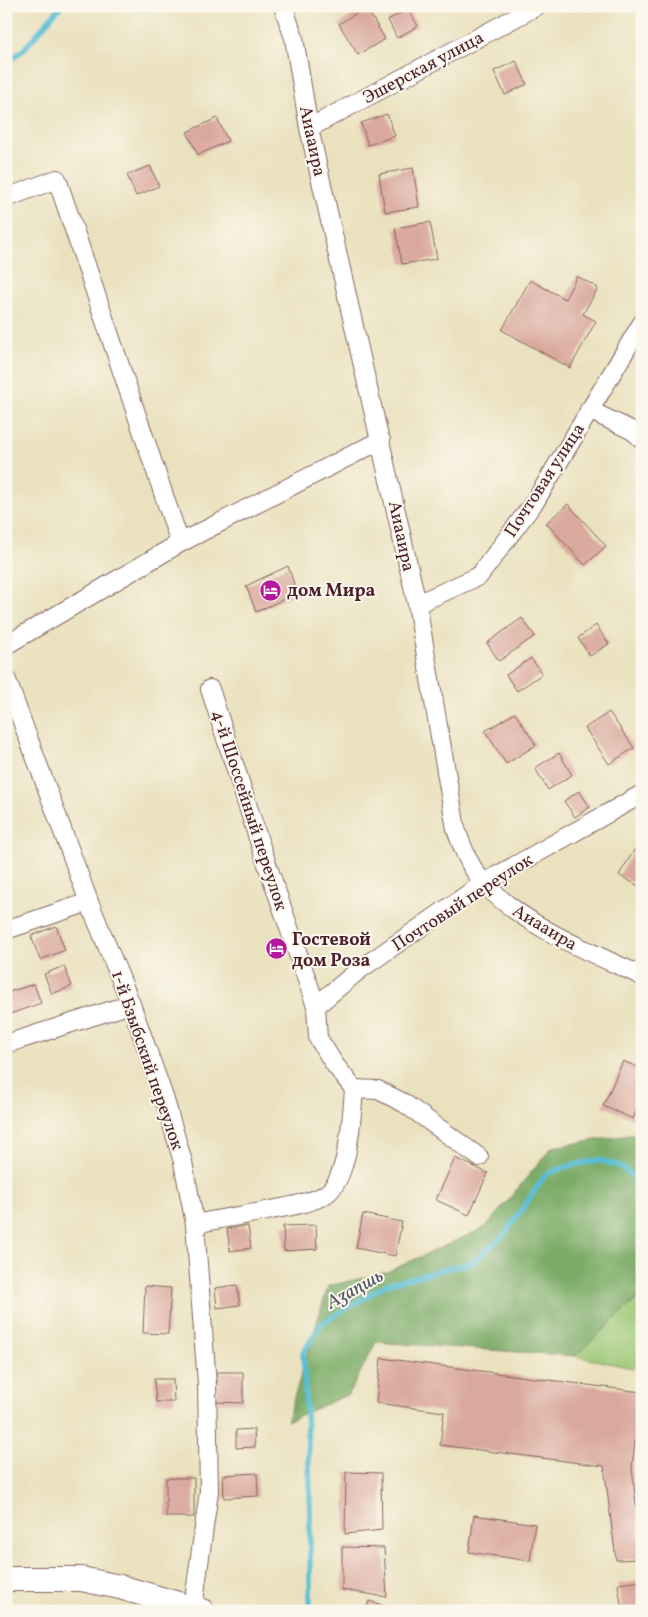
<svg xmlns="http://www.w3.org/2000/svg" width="648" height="1617" font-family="Vollkorn,serif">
	<rect width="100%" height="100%" fill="#fbf7ec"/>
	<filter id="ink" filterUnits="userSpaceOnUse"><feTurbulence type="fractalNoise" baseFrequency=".02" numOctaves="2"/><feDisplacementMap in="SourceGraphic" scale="10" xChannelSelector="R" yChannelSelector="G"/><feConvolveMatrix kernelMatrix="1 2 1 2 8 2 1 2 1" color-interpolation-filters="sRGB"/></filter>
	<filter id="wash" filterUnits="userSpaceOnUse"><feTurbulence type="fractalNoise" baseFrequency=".0096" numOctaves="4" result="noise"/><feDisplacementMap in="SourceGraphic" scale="20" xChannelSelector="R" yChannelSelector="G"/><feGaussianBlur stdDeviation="1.12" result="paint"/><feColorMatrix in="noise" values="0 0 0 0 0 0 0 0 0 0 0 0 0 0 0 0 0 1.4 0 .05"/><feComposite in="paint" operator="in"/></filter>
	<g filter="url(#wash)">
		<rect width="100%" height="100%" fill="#eae1be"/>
		<!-- green -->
		<path fill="#9bc876" stroke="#727450" d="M642,1294V1370L575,1356Z"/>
		<!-- forest -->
		<path fill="#7cac67" stroke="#636649" d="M642,1133V1294L575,1356L376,1342L349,1394L287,1421L328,1286L387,1272L486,1227L552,1147Z"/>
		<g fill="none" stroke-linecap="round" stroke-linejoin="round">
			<!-- stream -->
			<path stroke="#57bdd4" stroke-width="5.5" d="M6,64L24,49L61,6
				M310,1611V1486L303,1353L321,1324L387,1284L473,1262L505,1234L546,1174L572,1165L599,1160L619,1166L642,1182"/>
		</g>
		<g id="blocks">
			<!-- building -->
			<path fill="#daa99e" d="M366,7L385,39L358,55L339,24Z
				M408,9L418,26L397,38L388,20Z
				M516,61L527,84L505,95L494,71Z
				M387,114L395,136L368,145L361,123Z
				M217,118L228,141L198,155L187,132Z
				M150,166L159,186L136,196L127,175Z
				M413,168L419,207L385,212L379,174Z
				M430,222L437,259L402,264L395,228Z
				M577,276L598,288L583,314L596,321L570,368L502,330L530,280L565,299Z
				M568,504L606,546L585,565L546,523Z
				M288,566L297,593L256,612L246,586Z
				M522,618L535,636L499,661L487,643Z
				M596,625L609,644L590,656L578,638Z
				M531,658L542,674L517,691L506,675Z
				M609,712L634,748L609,764L585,728Z
				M515,713L536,745L506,764L485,731Z
				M559,753L572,775L548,790L535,768Z
				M579,791L590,807L575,817L564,801Z
				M635,849L642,854V888L619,875Z
				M56,926L65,950L40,960L31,936Z
				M64,966L72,986L52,994L44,974Z
				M34,984L41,1003L10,1014L6,1002V993Z
				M623,1061L642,1069V1098L633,1119L603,1106Z
				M455,1158L488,1173L469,1215L436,1200Z
				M363,1214L402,1222L395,1256L356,1248Z
				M316,1225L317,1249L284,1251L283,1226Z
				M248,1226L251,1248L230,1251L227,1229Z
				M237,1285L240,1305L217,1308L215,1288Z
				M145,1286L171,1288L168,1334L143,1333Z
				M381,1358L641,1392L632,1467L642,1559L616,1560L604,1466L440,1445L444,1412L376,1403Z
				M217,1372H243V1403L216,1402Z
				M154,1379H173L174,1402H156Z
				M254,1429L255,1447L236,1448V1430Z
				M346,1472L381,1473L382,1530L345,1534Z
				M257,1473L258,1496L224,1498L223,1475Z
				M166,1478H194V1517H166Z
				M474,1515L535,1524L530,1561L469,1552Z
				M342,1547L384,1548L387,1597L342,1590Z
				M642,1581V1611H622L618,1584Z
				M369,1601L397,1610V1611H366Z"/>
		</g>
	</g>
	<g filter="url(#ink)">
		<use href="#blocks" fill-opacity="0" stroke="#82635e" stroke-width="1"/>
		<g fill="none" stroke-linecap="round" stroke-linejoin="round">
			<defs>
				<path id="minor" d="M283,6L294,38L309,128L417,604L456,829C463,849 470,868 484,883C523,926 590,952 642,976
					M309,128L537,6
					M6,198L57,179L180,543
					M589,410L633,431L642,439
					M417,604L479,576L536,500L642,323
					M6,645L180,543L381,440
					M6,678L89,902L131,1004L164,1097L183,1162L195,1224L207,1384L209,1491L193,1608
					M6,930L89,902
					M316,1006L359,970L484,883L642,794
					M6,1044L131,1004
					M354,1089L378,1090L404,1103L479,1157
					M195,1224C219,1219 243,1215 267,1211C284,1207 311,1204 326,1194C349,1179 352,1114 354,1089L335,1065L318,1038L316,1006L259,841L210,689"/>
				<path id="secondary" d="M6,1579H81L120,1587L202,1611"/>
			</defs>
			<!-- minor casing -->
			<use href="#minor" stroke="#82635e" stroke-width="20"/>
			<!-- secondary casing -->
			<use href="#secondary" stroke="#82635e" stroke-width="26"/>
			<!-- minor -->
			<use href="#minor" stroke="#fff" stroke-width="18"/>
			<!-- secondary -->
			<use href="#secondary" stroke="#fff" stroke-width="24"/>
		</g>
	</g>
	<!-- icons -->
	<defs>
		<symbol id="hotel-disc" viewBox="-11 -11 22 22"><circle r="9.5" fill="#b5179e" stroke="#fbf7ec"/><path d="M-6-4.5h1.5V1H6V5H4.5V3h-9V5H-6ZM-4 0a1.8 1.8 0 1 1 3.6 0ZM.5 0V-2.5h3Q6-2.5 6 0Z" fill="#fff"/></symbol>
	</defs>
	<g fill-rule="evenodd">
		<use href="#hotel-disc" x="258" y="578" width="25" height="25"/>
		<use href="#hotel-disc" x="264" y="936" width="25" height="25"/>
	</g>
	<g text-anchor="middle" stroke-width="4" stroke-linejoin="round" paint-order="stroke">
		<!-- street labels -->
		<g font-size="18" fill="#4a1f2b" stroke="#fbf7ec">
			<text transform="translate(423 67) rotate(-28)" y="6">Эшерская улица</text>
			<text transform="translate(313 141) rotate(78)" y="6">Аиааира</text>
			<text transform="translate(544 480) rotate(-57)" y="6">Почтовая улица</text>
			<text transform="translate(402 536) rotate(78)" y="6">Аиааира</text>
			<text transform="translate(250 810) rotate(72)" y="6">4-й Шоссейный переулок</text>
			<text transform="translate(462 902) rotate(-33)" y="6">Почтовый переулок</text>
			<text transform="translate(545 927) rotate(31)" y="6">Аиааира</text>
			<text transform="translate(148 1060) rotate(71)" y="6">1-й Бзыбский переулок</text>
		</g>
		<!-- poi labels -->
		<g font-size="18" font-weight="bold" fill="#4a1f2b" stroke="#fbf7ec" text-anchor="start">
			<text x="287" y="596">дом Мира</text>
			<text x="292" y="945">Гостевой<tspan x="292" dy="21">дом Роза</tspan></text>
		</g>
		<!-- water labels -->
		<g font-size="19" font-style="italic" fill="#4f5666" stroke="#fbf7ec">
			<text transform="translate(354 1288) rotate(-29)" y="7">Аӡаԥшь</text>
		</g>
	</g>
	<!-- margin -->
	<rect width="648" height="1617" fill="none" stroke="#fbf7ec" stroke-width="25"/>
</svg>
